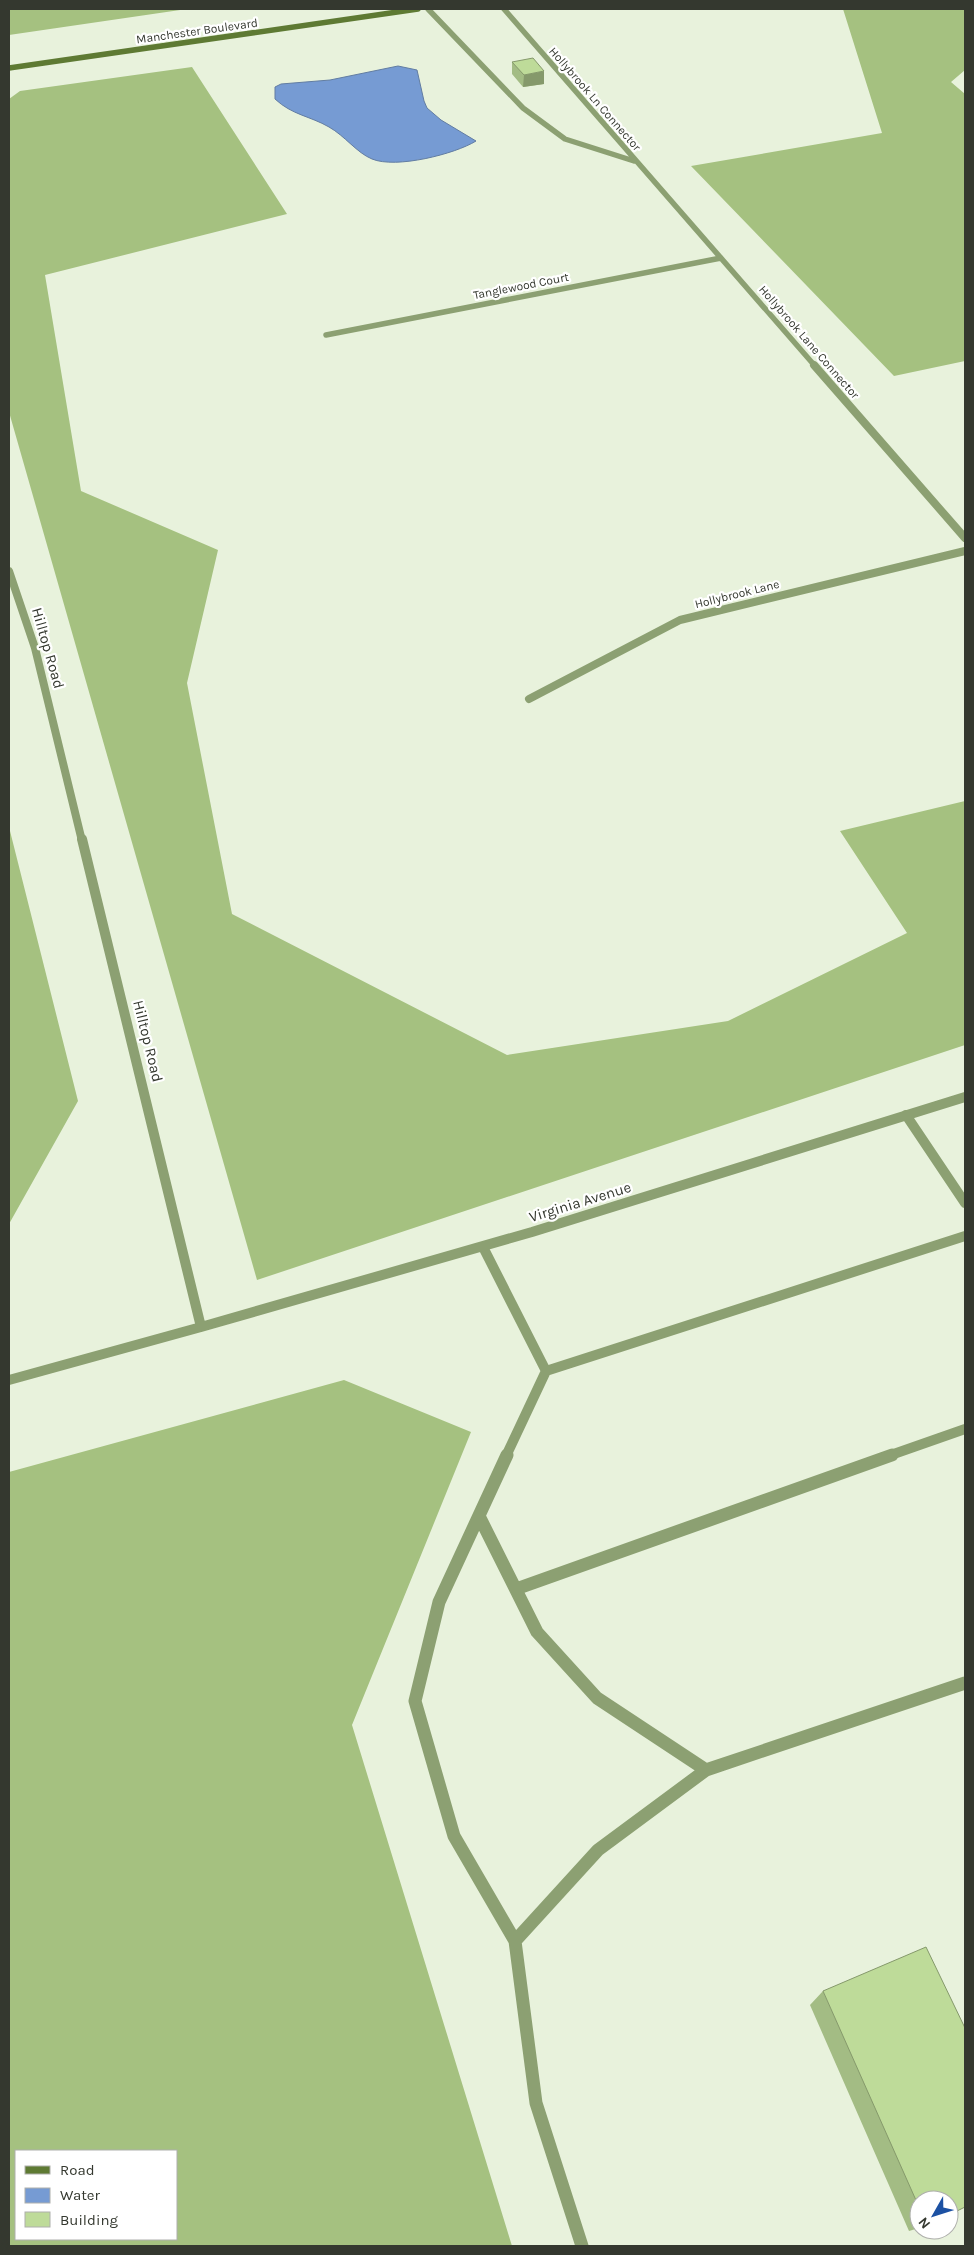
<svg xmlns="http://www.w3.org/2000/svg" width="974" height="2255" font-family="Karla,sans-serif">
	<rect width="100%" height="100%" fill="#e8f2dc"/>
	<!-- forest -->
	<path fill="#a5c180" fill-rule="evenodd" d="M9,9H187L9,35Z
		M843,9H965V70L951,82L965,94V361L894,376L691,166L882,133Z
		M192,67L287,214L45,275L81,491L218,550L187,683L232,914L507,1055L728,1021L907,933L840,831L965,801V1045L257,1280L9,412V99L20,91Z
		M9,827L78,1101L9,1224Z
		M344,1380L471,1432L352,1725L512,2246H9V1472ZM176,2151V2239H16V2151Z"/>
	<!-- water -->
	<path fill="#769bd3" stroke="#627da2" d="M398,66L417,70L424,101L427,108L441,120L476,141C455,154 396,169 372,159C357,153 345,136 329,127C310,116 292,115 275,99V87L281,84L330,80Z"/>
	<g fill="none" stroke-linecap="round" stroke-linejoin="round">
		<!-- lane-far1 -->
		<path stroke="#8ca072" stroke-width="10" d="M906,1115L965,1203
			M483,1247L546,1371L506,1456
			M546,1371L965,1236
			M888,1456L965,1429"/>
		<!-- lane -->
		<path stroke="#8ca072" stroke-width="13" d="M507,1455L439,1602L415,1701L454,1836L515,1941
			M479,1516L537,1632L597,1698L706,1770
			M516,1589L892,1455
			M582,2246L536,2103L515,1941L598,1850L706,1770L965,1683"/>
		<!-- street-far2 -->
		<path stroke="#8ca072" stroke-width="5.5" d="M428,9L523,108L565,139L634,161
			M504,9L815,366
			M326,335L721,258"/>
		<!-- street-far1 -->
		<path stroke="#8ca072" stroke-width="8" d="M814,365L965,538
			M9,571L35,648L82,841
			M529,699L680,620L965,551"/>
		<!-- street -->
		<path stroke="#8ca072" stroke-width="10" d="M201,1327L532,1232L965,1097
			M9,1380L201,1327L82,839"/>
		<!-- secondary -->
		<path stroke="#5e7a33" stroke-width="5.5" d="M9,68L418,9"/>
	</g>
	<!-- wall -->
	<path fill="#a3bc84" d="M512,62L544,84L523,87L512,74Z
		M823,1991L919,2200V2228L909,2231L810,2005Z"/>
	<!-- shaded-wall -->
	<path fill="#85996b" d="M544,71V84L523,87L524,75Z"/>
	<!-- building -->
	<path fill="#bedb99" stroke="#85996b" d="M533,58L544,71L524,75L512,62Z
		M926,1947L965,2028V2207L949,2215V2200H919V2207L823,1991Z"/>
	<g text-anchor="middle" stroke-width="4.5" stroke-linejoin="round" paint-order="stroke">
		<!-- far-street labels -->
		<g font-size="12" fill="#34382f" stroke="#fff">
			<text transform="translate(197 31) rotate(-8)" y="4">Manchester Boulevard</text>
			<text transform="translate(595 99) rotate(49)" y="4">Hollybrook Ln Connector</text>
			<text transform="translate(521 286) rotate(-11)" y="4">Tanglewood Court</text>
			<text transform="translate(809 342) rotate(49)" y="4">Hollybrook Lane Connector</text>
			<text transform="translate(737 594) rotate(-14)" y="4">Hollybrook Lane</text>
		</g>
		<!-- street labels -->
		<g font-size="15" fill="#34382f" stroke="#fff">
			<text transform="translate(48 648) rotate(74)" y="5">Hilltop Road</text>
			<text transform="translate(148 1041) rotate(76)" y="5">Hilltop Road</text>
			<text transform="translate(580 1202) rotate(-17)" y="5">Virginia Avenue</text>
		</g>
	</g>
	<!-- border -->
	<rect width="974" height="2255" fill="none" stroke="#34382f" stroke-width="20"/>
	<!-- legend -->
	<rect x="15" y="2150" width="162" height="90" fill="#ffffff" stroke="#aeafac"/>
	<rect x="25" y="2166" width="25" height="8" fill="#5e7a33" stroke="#aeafac"/>
	<text x="60" y="2175" font-size="15" fill="#34382f">Road</text>
	<rect x="25" y="2188" width="25" height="15" fill="#769bd3" stroke="#aeafac"/>
	<text x="60" y="2200" font-size="15" fill="#34382f">Water</text>
	<rect x="25" y="2212" width="25" height="15" fill="#bedb99" stroke="#aeafac"/>
	<text x="60" y="2225" font-size="15" fill="#34382f">Building</text>
	<!-- north arrow -->
	<g transform="translate(934 2215) rotate(231)"><circle r="24" fill="#ffffff" stroke="#aeafac"/>
	<path d="M0-4L9 19L0 12L-9 19Z" fill="#1c51a3"/>
	<text y="-8" font-size="14" font-weight="bold" text-anchor="middle" fill="#34382f">N</text>
	</g>
</svg>
